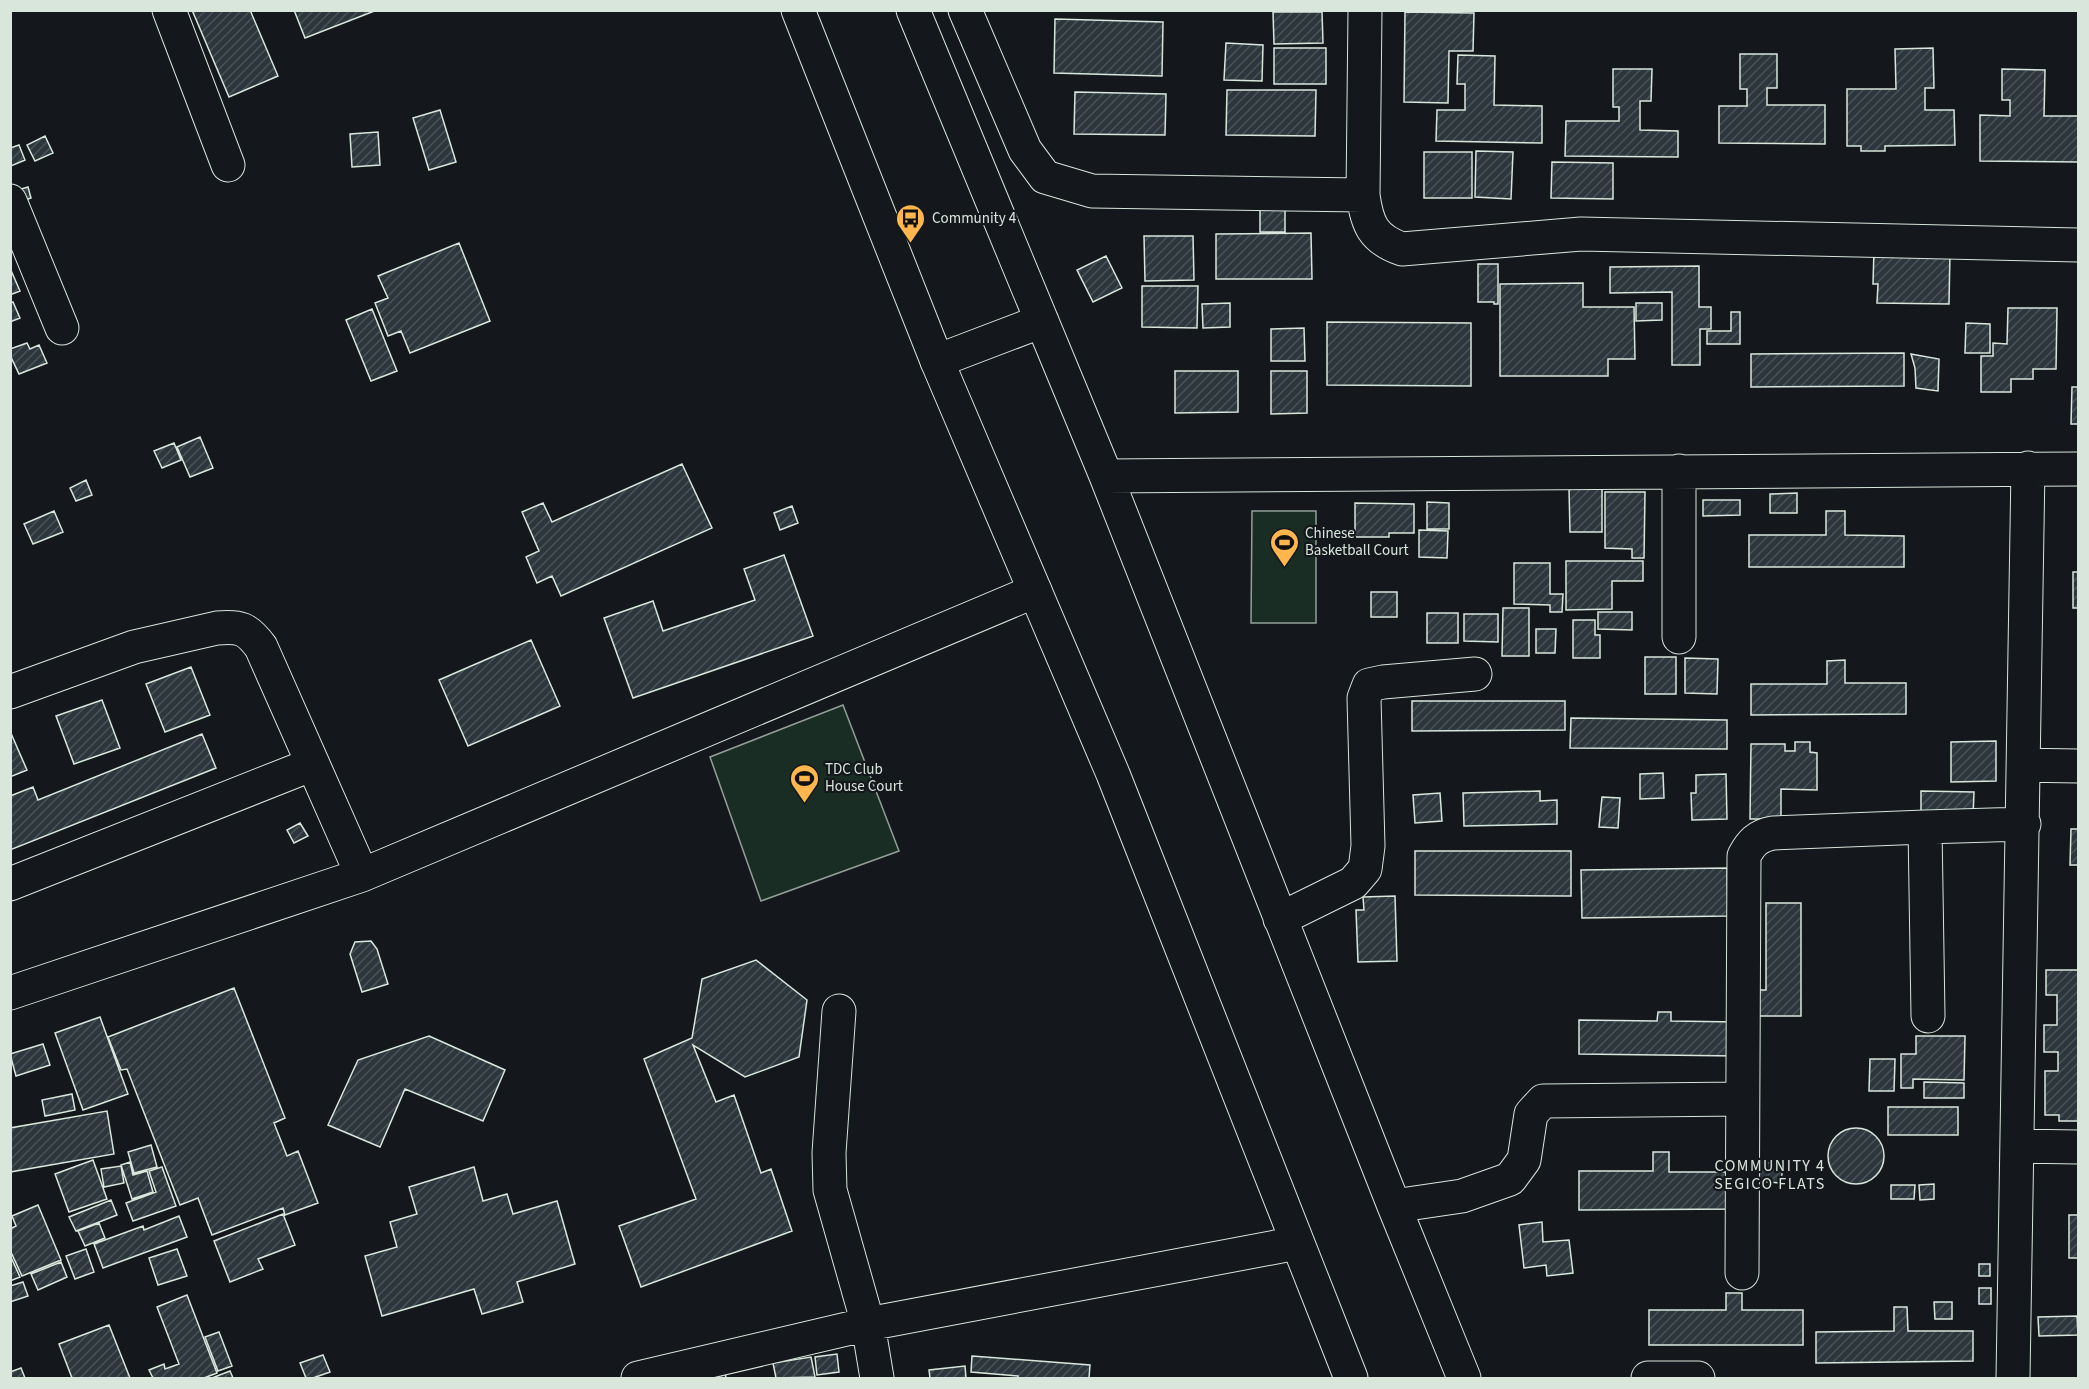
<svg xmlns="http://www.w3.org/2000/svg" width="2089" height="1389" font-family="'Source Sans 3',sans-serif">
	<defs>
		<pattern id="building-hatch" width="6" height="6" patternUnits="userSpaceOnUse" patternTransform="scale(1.5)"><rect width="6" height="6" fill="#2c363c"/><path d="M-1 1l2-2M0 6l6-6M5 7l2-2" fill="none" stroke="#4a5358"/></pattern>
	</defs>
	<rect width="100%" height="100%" fill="#14181c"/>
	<!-- grass -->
	<path fill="#1a2d24" stroke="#939e99" stroke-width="1.5" d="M1252,511H1316V623H1251Z
		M843,705L899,851L761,901L710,757Z"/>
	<!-- building -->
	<path fill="url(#building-hatch)" stroke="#d8e6dc" stroke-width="1.5" d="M192,10H250L278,76L229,97Z
		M294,10H377L305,38Z
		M1273,12H1322L1323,43L1274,44Z
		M1405,12L1474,13L1473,51H1449L1448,103L1404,102Z
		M1055,19L1163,22L1162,76L1054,73Z
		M1226,43L1263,45L1262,81L1224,80Z
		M1274,48H1326V84H1274Z
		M1933,48L1934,88H1925V110H1954L1955,145L1885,146V151H1861V146H1847V89H1896L1895,49Z
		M1740,54H1777V88H1767V105H1825V144L1719,143V106H1747V89H1740Z
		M1458,55L1495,56L1494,105L1542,106V143L1436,141L1437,110H1465V84H1457Z
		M1613,69H1652L1651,101H1640V130L1678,131V157L1565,156L1566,121H1619V107H1613Z
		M2002,69L2045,70L2044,116H2078V162L1980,161V115L2010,116V100H2002Z
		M1227,90H1316L1315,136L1226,135Z
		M1075,92L1166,94L1165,135L1074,134Z
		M440,110L456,162L429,170L413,118Z
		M378,132L380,165L352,167L350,134Z
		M45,136L53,153L35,161L27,145Z
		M19,145L25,160L11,166L10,148Z
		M1476,151L1513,152L1511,199L1475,197Z
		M1424,152H1472V198H1424Z
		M1552,162L1613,163V199L1551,198Z
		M28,187L31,198L22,201L18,190Z
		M1260,209H1285V232H1260Z
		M1311,233L1312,279H1216V234Z
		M1144,236H1193L1194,280L1145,281Z
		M459,243L490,321L410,353L401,331L388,336L375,303L388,298L378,276Z
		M1874,250L1950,252L1949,304L1877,303L1878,284H1873Z
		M1106,256L1122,288L1093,302L1077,270Z
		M1478,264H1498V304H1494V302H1478Z
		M1699,266V307H1711V329H1700V365H1672V292L1610,293V267Z
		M10,268L20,291L10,295Z
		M1583,283V307H1634L1635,359H1608V376H1500V284Z
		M1142,286H1198L1197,328L1142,327Z
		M13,302L20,318L10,322V303Z
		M1230,303V327L1203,328L1202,304Z
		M1636,303H1662V320L1636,321Z
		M2008,308H2057L2056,369H2033V379H2011V392H1981V356H1993V343L2007,344Z
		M372,309L397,371L371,381L346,320Z
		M1731,312H1740V344H1707V331H1731Z
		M1327,322L1471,323V386L1327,385Z
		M1966,323L1990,324V353H1965Z
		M1304,328L1305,361H1271V329Z
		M27,343L30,349L39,345L47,363L19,374L10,355V349Z
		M1904,353V386L1751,387V354Z
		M1911,354L1939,359L1938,391L1916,388L1915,368Z
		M1175,371H1238V412L1175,413Z
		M1271,371H1307V413L1271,414Z
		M2072,387H2078V424H2071Z
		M200,437L213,468L190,477L177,447Z
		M174,443L181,460L162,468L154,451Z
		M682,464L712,528L561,596L552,576L537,583L526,557L539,551L522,512L543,503L552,522Z
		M86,480L92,495L76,501L70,488Z
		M1569,488H1602V532H1570Z
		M1605,492H1645L1644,558H1632V549L1605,548Z
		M1797,493V513H1770V494Z
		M1703,500H1740V515L1703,516Z
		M1427,502L1449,503V529H1427Z
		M1355,503L1414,504V533H1389V537H1355Z
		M792,506L798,523L780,530L774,513Z
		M54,511L63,532L33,544L24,524Z
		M1826,511H1845V535L1904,536V567H1749V535H1826Z
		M1419,530L1448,531L1447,558L1419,557Z
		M784,555L813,636L633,698L604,618L653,601L663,631L755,600L744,569Z
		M1566,561H1643V581H1612V609L1566,610Z
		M1514,563H1550V594H1563L1562,612H1550V605L1514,604Z
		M2073,572H2078V608H2073Z
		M1371,592H1397V617H1371Z
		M1503,608H1529V656H1502Z
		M1598,612H1632V630L1598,629Z
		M1427,613H1458V643H1427Z
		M1464,614H1498V642L1464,641Z
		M1573,620H1595V635H1600V658H1573Z
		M1536,629H1556L1555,653H1536Z
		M531,640L560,706L468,746L439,680Z
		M1645,657H1676V694H1645Z
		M1685,658L1718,659L1717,694L1685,693Z
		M1845,660V683H1906V714L1751,715V684H1827V661Z
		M191,667L210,715L165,732L146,684Z
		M102,700L120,748L74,764L56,716Z
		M1412,701H1565V730L1412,731Z
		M1571,718L1727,720V749L1570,748Z
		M10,731L27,770L10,777Z
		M202,734L216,768L10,850V796L33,787L38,800Z
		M1996,741V781L1951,782V742Z
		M1795,742H1810V752L1817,753V790L1781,789V819H1750L1751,744H1785V751H1795Z
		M1663,773L1664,798L1640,799V774Z
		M1726,774L1727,819L1692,820L1691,793H1696V775Z
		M1540,791V801L1557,800V824L1464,826L1463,793Z
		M1921,791L1974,792L1973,817L1921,816Z
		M1440,793L1442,821L1415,823L1413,795Z
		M1602,797L1620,798L1618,828L1599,827Z
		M300,823L308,836L294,843L287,830Z
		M2071,829H2078V865H2070Z
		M1415,851H1571V896L1415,895Z
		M1727,868L1728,916L1582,918L1581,870Z
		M1395,896L1397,961L1358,962L1356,910H1364L1363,897Z
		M1766,903H1801V1016H1758V990H1766Z
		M371,941L377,949L388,984L362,992L350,954L355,942Z
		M756,960L807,1000L799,1057L745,1077L693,1045L716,1102L734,1095L761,1173L771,1169L792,1231L641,1287L619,1226L696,1199L644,1059L692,1038L702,979Z
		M2046,970H2078V1121H2059V1115H2045V1071H2058V1052H2044V1025H2057V995H2046Z
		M234,988L285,1118L274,1123L287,1156L298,1151L318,1203L285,1215L283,1208L212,1235L198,1198L180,1205L127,1069L121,1070L108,1037Z
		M1658,1012H1671V1021L1738,1022L1737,1056L1579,1054V1020L1657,1021Z
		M100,1017L128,1094L83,1110L55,1033Z
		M429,1036L505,1070L483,1121L405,1089L380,1147L328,1125L358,1060Z
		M1916,1036H1965L1964,1080L1913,1079V1088H1901V1054H1916Z
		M43,1044L50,1065L16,1076L10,1054Z
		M1870,1059H1895L1894,1091H1869Z
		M1924,1082L1964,1083V1098H1924Z
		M72,1094L75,1110L45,1116L42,1100Z
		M1888,1107H1958V1135H1888Z
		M107,1111L114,1154L10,1172V1128Z
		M1828 1156a28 28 0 1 1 56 0a28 28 0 1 1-56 0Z
		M151,1145L157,1167L134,1173L128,1152Z
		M1653,1152H1669V1172H1736L1737,1209L1579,1210V1171H1653Z
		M93,1160L107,1199L69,1212L55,1174Z
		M130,1162L133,1175L147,1171L153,1192L132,1199L121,1165Z
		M1758,1162L1783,1164L1781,1183L1757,1181Z
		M121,1166L124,1183L104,1187L101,1169Z
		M162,1167L176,1206L133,1221L126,1203L156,1192L149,1171Z
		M474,1167L483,1201L507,1194L513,1214L557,1201L575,1264L517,1282L523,1302L482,1314L474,1289L382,1316L365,1256L397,1247L390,1222L417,1214L409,1187Z
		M1934,1184V1199L1920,1200L1919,1185Z
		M1891,1185H1915L1914,1199H1891Z
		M111,1200L117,1215L76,1231L69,1217Z
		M38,1205L61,1260L22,1276L10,1250V1229L16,1226L12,1216Z
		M283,1214L295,1245L258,1259L263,1269L230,1282L214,1241Z
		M2069,1215H2078V1258H2069Z
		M179,1216L187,1237L103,1268L94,1244L143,1226L144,1230Z
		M1542,1222L1543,1242L1569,1240L1573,1273L1547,1276L1546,1265L1524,1268L1519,1225Z
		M99,1223L105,1238L85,1246L78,1231Z
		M86,1249L94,1272L75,1279L66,1256Z
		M177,1249L187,1276L158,1285L149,1258Z
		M10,1255L20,1277L10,1281Z
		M61,1262L67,1277L38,1290L31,1274Z
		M1979,1264H1990V1276H1979Z
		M23,1282L28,1296L10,1302V1286Z
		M1979,1288H1991V1304H1979Z
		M1726,1293H1742V1310H1803V1345H1649V1310H1726Z
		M187,1295L217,1373L204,1378H153L149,1370L164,1364L165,1369L179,1364L157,1307Z
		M1934,1302H1952V1319H1935Z
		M1894,1307H1907L1908,1331H1973V1361L1816,1363V1332L1894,1331Z
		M2077,1316L2078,1335L2039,1336L2038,1317Z
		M109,1325L130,1378H72L59,1344Z
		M219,1332L232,1366L218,1371L205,1337Z
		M837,1354L839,1372L817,1375L815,1357Z
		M323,1355L330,1372L313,1378H306L300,1363Z
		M972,1356L1090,1365L1089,1378H1018V1376L971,1372Z
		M811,1357L815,1377L776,1378L773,1363Z
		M965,1366L966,1378H930L929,1370Z
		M21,1368L25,1378H10V1372Z
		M230,1371L233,1378H212Z
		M725,1372L726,1378H692Z"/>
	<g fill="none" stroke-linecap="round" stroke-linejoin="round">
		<defs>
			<path id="minor" d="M169,10L228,165
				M913,10L1106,476L1394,1206L1464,1378
				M965,10L1025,150L1045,177L1092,191L1363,195
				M1365,10L1363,195C1367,224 1373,239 1402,249L1581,234L2078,245
				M10,201L62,328
				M937,361L1042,321
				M1106,476L2078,469
				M1679,637V471
				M10,692L134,647L217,628C240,626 247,628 261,647L362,875
				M2024,765L2078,766
				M10,884L313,764
				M1280,919L1353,883L1365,869L1368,846L1364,698L1369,685L1383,682L1475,674
				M10,993L362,875L1035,591
				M839,1011L829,1153L830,1190L868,1324L877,1378
				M1928,1016L1925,827L2024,824
				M2018,1146L2078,1147
				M1394,1206L1462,1196L1510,1179L1524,1160L1531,1114L1543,1101L1742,1099
				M1742,1273L1744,856C1751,843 1757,836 1773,833L1925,827
				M638,1378L868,1324L1297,1243
				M1648,1378H1698
				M2013,1378L2028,468"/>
			<path id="major" d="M798,10L937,361L1113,774L1351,1378"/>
		</defs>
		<!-- minor casing -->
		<use href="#minor" stroke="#d8e6dc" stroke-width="35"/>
		<!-- major casing -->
		<use href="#major" stroke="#d8e6dc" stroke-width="35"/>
		<!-- minor -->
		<use href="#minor" stroke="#14181c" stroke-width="33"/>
		<!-- major -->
		<use href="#major" stroke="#14181c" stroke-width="33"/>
	</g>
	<!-- icons -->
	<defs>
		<symbol id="bus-pin" viewBox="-11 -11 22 30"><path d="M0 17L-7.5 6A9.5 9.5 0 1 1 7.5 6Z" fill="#ffb74d" stroke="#14181c"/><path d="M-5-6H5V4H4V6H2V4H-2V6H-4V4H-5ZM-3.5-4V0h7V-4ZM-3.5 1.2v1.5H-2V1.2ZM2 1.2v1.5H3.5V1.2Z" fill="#111"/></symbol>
		<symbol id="stadium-pin" viewBox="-11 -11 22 30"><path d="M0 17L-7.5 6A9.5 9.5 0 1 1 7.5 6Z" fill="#ffb74d" stroke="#14181c"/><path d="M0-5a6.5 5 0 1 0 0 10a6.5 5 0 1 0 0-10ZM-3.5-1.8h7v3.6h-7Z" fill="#111"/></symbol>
	</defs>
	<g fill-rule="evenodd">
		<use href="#bus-pin" x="894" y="202" width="33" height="45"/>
		<use href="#stadium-pin" x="1268" y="526" width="33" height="45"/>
		<use href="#stadium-pin" x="788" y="762" width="33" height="45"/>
	</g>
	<g text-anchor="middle" stroke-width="4.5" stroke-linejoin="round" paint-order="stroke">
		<!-- poi labels -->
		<g font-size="15" fill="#d8e6dc" stroke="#14181c" text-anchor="start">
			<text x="932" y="223">Community 4</text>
			<text x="1305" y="538">Chinese<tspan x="1305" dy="17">Basketball Court</tspan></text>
			<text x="825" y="774">TDC Club<tspan x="825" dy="17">House Court</tspan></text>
		</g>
		<!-- neighbourhood labels -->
		<g font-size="16" letter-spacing="1.5" fill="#d8e6dc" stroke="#14181c">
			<text x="1770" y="1171">COMMUNITY 4<tspan x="1770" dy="18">SEGICO FLATS</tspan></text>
		</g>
	</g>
	<!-- border -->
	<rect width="2089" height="1389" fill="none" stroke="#d8e6dc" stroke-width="24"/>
</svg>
